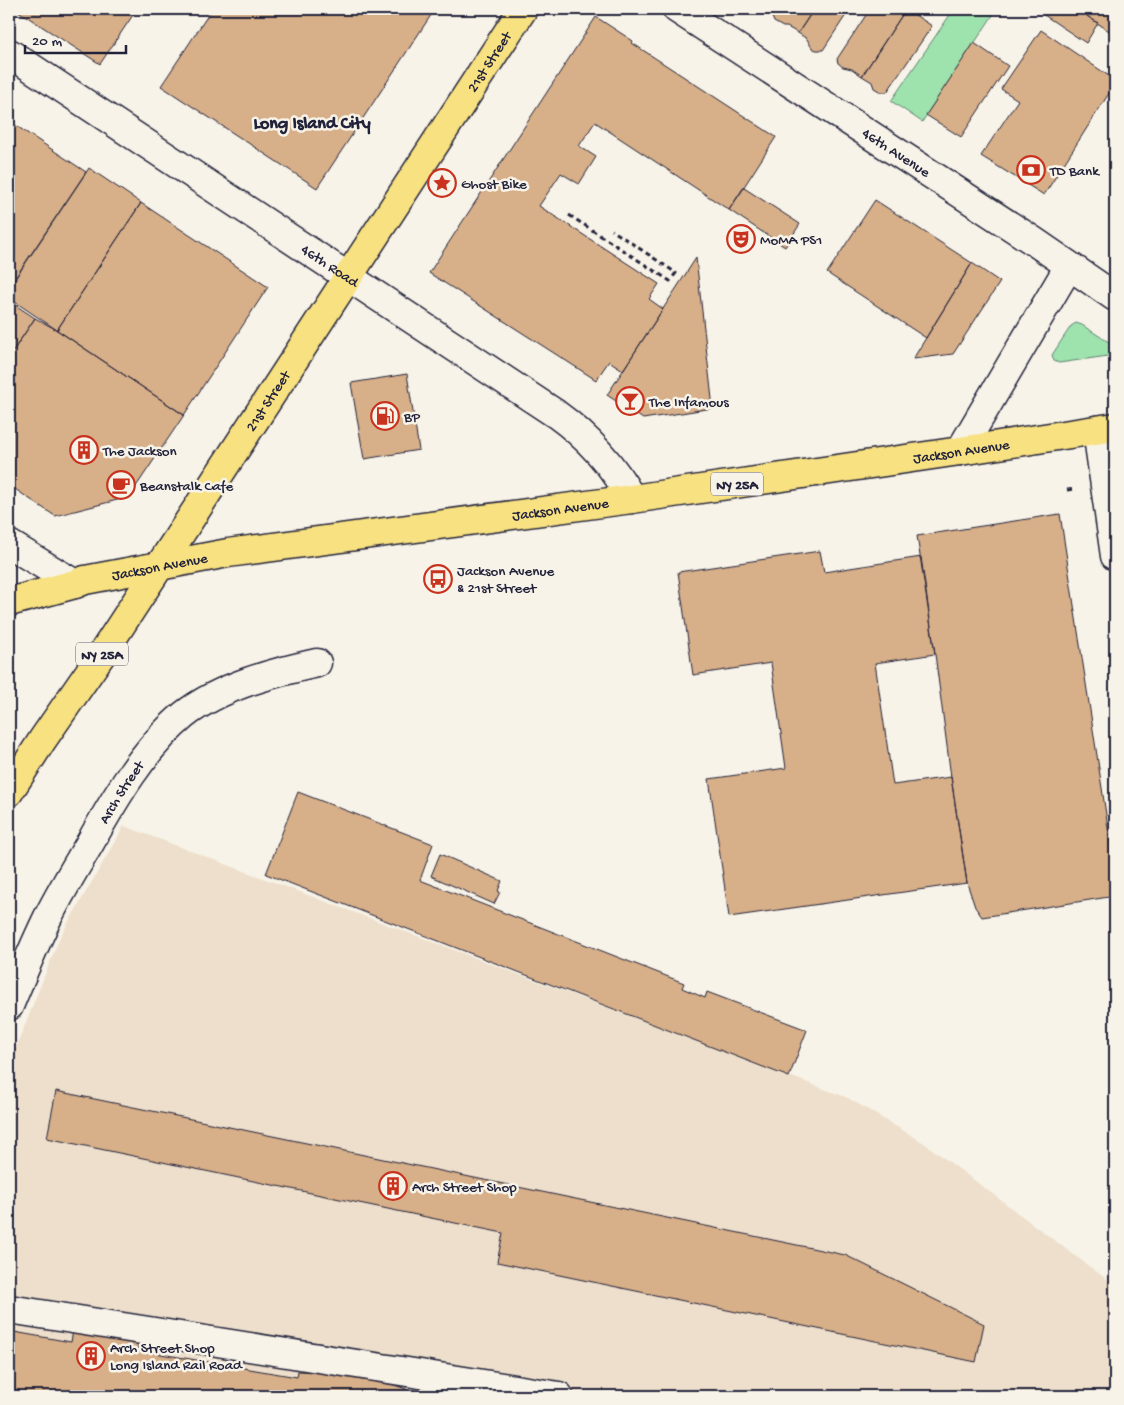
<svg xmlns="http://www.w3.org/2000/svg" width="1124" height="1405" font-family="'Gochi Hand',sans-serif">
	<rect width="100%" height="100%" fill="#f7f3e8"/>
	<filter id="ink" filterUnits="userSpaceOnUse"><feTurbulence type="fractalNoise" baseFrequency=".02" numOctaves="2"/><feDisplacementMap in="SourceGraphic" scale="10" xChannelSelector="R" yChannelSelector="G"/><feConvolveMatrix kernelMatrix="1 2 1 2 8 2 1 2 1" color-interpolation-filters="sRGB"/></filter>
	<g filter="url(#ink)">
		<!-- built -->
		<path fill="#eddfcb" d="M124,826L848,1098L924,1143L1113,1284H1115V1396H9V1065L60,937Z"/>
		<!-- green -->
		<path fill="#9ee2ad" stroke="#608274" d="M954,9H997L922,122L891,101Z
			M1076,323L1082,325L1115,346V355L1059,363L1054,361L1052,355L1071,326Z"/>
		<!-- building -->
		<path fill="#d7af88" stroke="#22223b" d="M15,9H137L100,64Z
			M212,9H435L317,188L161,86Z
			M759,9H777L772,17Z
			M777,9H814L798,33L787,27H783L774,22L772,17Z
			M814,9H850L823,50H816L812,48L807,39L798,33Z
			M870,9H906L862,76L852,69L843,67L838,63L837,59Z
			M906,9L932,26L887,92H881L874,88L872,82L862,76Z
			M1035,9H1092L1087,16L1098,23L1086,43Z
			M1092,9H1115V35L1087,16Z
			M596,17L633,41L632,43L776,137L729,210L595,122L579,146L596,157L579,184L561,173L539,206L659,284L649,299L663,309L623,370L609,361L596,380L429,273Z
			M1041,30L1115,80V84L1044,195L981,156L1018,100L1001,89Z
			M974,43L1008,66L961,137L926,115Z
			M9,121L86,172L11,284L9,282Z
			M89,168L141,203L57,330L9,298V288Z
			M744,188L800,224L785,247L729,210Z
			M875,200L972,263L926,338L827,273Z
			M141,203L268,287L184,415L57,330Z
			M696,258L713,408L643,419L607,395Z
			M972,263L1000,282L953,354L913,359Z
			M9,301L35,318L9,357Z
			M35,318L57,330L184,415L129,497L55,516L9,485V357Z
			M407,374L419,450L364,459L351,383Z
			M1060,514L1115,873V896L982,917L975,907L967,883L951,777L935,654L917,536Z
			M820,551L824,572L921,557L935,654L875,663L893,785L951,777L967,883L729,917L709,779L786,768L771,663L693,675L678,572Z
			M298,792L433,844L420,880L684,983L682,988L705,998L707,992L807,1030L789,1077L266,874Z
			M440,854L502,881L498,891L500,892L494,904L431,876Z
			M56,1091L845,1255L984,1324L976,1362L497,1262L503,1233L47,1138Z
			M74,1325L140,1336L137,1350L297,1377L298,1371L338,1372L374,1378L406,1389V1396H408H9V1362L14,1332L71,1342Z"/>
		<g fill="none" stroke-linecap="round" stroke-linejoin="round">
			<defs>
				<g id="minor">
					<path id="s1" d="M677,9L1035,242L1115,297"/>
					<path id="s2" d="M9,53L556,414C588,437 613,465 632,499"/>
					<path d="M1097,430L1115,556"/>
					<path d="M960,451L1069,266"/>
					<path d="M9,544L75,584"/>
					<path id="s3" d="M9,1006C21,977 33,948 47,919C60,893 75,868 90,843C115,798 144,748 184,715C221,686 272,673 317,663"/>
					<path d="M9,1309L559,1396"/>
				</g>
				<g id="major">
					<path id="s4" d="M9,602L75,584L85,580L228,553L632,499L960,451L1115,427"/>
					<path id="s5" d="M9,792L43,739L106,648L523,9"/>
				</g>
			</defs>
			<!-- minor casing -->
			<use href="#minor" stroke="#22223b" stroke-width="31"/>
			<!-- major casing -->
			<use href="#major" stroke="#22223b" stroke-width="31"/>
			<!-- path -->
			<path stroke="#22223b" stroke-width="3" stroke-dasharray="5 4" stroke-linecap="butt" d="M569,215L670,281L676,273L612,230
				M1067,490L1075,489"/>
			<!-- minor -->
			<use href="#minor" stroke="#f7f3e8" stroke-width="28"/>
			<!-- major -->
			<use href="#major" stroke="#f8e181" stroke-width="28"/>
		</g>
	</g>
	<!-- icons -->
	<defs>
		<symbol id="bank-ring" viewBox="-11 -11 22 22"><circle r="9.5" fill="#f7f3e8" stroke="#c8321e" stroke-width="1.5"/><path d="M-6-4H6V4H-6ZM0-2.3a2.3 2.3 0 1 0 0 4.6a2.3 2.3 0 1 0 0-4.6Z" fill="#c8321e"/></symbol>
		<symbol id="sight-ring" viewBox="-11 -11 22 22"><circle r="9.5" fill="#f7f3e8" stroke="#c8321e" stroke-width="1.5"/><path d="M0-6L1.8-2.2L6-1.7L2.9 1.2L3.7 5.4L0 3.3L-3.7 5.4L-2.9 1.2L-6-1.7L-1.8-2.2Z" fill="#c8321e"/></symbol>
		<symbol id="theatre-ring" viewBox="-11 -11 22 22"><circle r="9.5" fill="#f7f3e8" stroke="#c8321e" stroke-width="1.5"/><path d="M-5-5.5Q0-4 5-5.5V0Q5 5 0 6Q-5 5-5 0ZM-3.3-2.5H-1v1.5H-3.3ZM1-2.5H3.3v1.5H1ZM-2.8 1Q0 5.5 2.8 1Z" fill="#c8321e"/></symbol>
		<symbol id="bar-ring" viewBox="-11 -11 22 22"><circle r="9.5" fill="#f7f3e8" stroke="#c8321e" stroke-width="1.5"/><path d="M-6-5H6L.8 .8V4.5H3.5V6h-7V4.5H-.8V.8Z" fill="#c8321e"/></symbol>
		<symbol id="fuel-ring" viewBox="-11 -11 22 22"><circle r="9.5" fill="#f7f3e8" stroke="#c8321e" stroke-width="1.5"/><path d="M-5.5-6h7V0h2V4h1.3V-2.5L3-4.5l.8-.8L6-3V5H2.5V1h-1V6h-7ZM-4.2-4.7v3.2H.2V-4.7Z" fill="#c8321e"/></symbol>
		<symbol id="building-ring" viewBox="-11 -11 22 22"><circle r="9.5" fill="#f7f3e8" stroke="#c8321e" stroke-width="1.5"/><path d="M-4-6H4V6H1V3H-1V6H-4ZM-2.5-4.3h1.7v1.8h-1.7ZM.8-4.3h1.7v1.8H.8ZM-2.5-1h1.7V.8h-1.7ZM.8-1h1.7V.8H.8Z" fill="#c8321e"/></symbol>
		<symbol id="cafe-ring" viewBox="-11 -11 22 22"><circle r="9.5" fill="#f7f3e8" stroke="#c8321e" stroke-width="1.5"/><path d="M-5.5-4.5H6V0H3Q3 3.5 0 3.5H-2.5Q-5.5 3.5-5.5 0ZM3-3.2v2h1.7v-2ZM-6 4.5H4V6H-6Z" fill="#c8321e"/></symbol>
		<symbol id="bus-ring" viewBox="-11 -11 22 22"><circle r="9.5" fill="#f7f3e8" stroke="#c8321e" stroke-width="1.5"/><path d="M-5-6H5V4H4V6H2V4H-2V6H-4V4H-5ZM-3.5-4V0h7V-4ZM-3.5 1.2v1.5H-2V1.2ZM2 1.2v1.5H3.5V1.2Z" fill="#c8321e"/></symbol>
	</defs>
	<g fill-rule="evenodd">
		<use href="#bank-ring" x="1015" y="154" width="32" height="32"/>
		<use href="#sight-ring" x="426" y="167" width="32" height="32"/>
		<use href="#theatre-ring" x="725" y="223" width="32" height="32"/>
		<use href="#bar-ring" x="614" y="385" width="32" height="32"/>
		<use href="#fuel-ring" x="369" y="400" width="32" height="32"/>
		<use href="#building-ring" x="68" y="434" width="32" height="32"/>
		<use href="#cafe-ring" x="105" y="469" width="32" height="32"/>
		<use href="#bus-ring" x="422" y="563" width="32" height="32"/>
		<use href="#building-ring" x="377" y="1170" width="32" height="32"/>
		<use href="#building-ring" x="75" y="1340" width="32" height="32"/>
	</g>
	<g text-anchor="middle" stroke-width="5" stroke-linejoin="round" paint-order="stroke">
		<!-- shield labels -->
		<g fill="#f7f3e8" stroke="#62616f" stroke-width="1">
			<rect x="711" y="472.5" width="52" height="23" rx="4"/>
			<rect x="76" y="642.5" width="52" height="23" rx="4"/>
		</g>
		<g font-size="14" font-weight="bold" fill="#22223b">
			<text x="737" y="489">NY 25A</text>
			<text x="102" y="659">NY 25A</text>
		</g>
		<!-- street labels -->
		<g font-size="15" fill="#22223b" stroke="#f7f3e8">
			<text dy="5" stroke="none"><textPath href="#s5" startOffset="874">21st Street</textPath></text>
			<text dy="5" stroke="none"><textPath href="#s1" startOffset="262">46th Avenue</textPath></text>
			<text dy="5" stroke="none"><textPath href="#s2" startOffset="385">46th Road</textPath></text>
			<text dy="5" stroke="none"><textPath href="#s5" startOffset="469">21st Street</textPath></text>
			<text dy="5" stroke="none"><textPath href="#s4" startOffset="965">Jackson Avenue</textPath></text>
			<text dy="5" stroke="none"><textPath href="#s4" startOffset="560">Jackson Avenue</textPath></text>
			<text dy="5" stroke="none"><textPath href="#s4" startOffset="155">Jackson Avenue</textPath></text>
			<text dy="5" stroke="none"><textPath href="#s3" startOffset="242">Arch Street</textPath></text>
		</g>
		<!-- poi labels -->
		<g font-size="15" fill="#22223b" stroke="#f7f3e8" text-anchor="start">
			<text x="1050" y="175">TD Bank</text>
			<text x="461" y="188">Ghost Bike</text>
			<text x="760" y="244">MoMA PS1</text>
			<text x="649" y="406">The Infamous</text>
			<text x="404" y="421">BP</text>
			<text x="103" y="455">The Jackson</text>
			<text x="140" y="490">Beanstalk Cafe</text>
			<text x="457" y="575">Jackson Avenue<tspan x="457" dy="17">&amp; 21st Street</tspan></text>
			<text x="412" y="1191">Arch Street Shop</text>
			<text x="110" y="1352">Arch Street Shop<tspan x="110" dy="17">Long Island Rail Road</tspan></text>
		</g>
		<!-- quarter labels -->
		<g font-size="18" font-weight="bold" fill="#22223b" stroke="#f7f3e8">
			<text x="312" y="128">Long Island City</text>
		</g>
	</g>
	<!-- margin -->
	<rect width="1124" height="1405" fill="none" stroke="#f7f3e8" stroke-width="30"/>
	<rect x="15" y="15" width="1094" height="1375" fill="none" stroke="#22223b" stroke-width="2" filter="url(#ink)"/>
	<!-- scale -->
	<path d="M25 45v8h101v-8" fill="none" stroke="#22223b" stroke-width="2.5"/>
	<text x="32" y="45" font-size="15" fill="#22223b" stroke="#f7f3e8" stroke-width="4" paint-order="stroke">20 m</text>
</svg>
